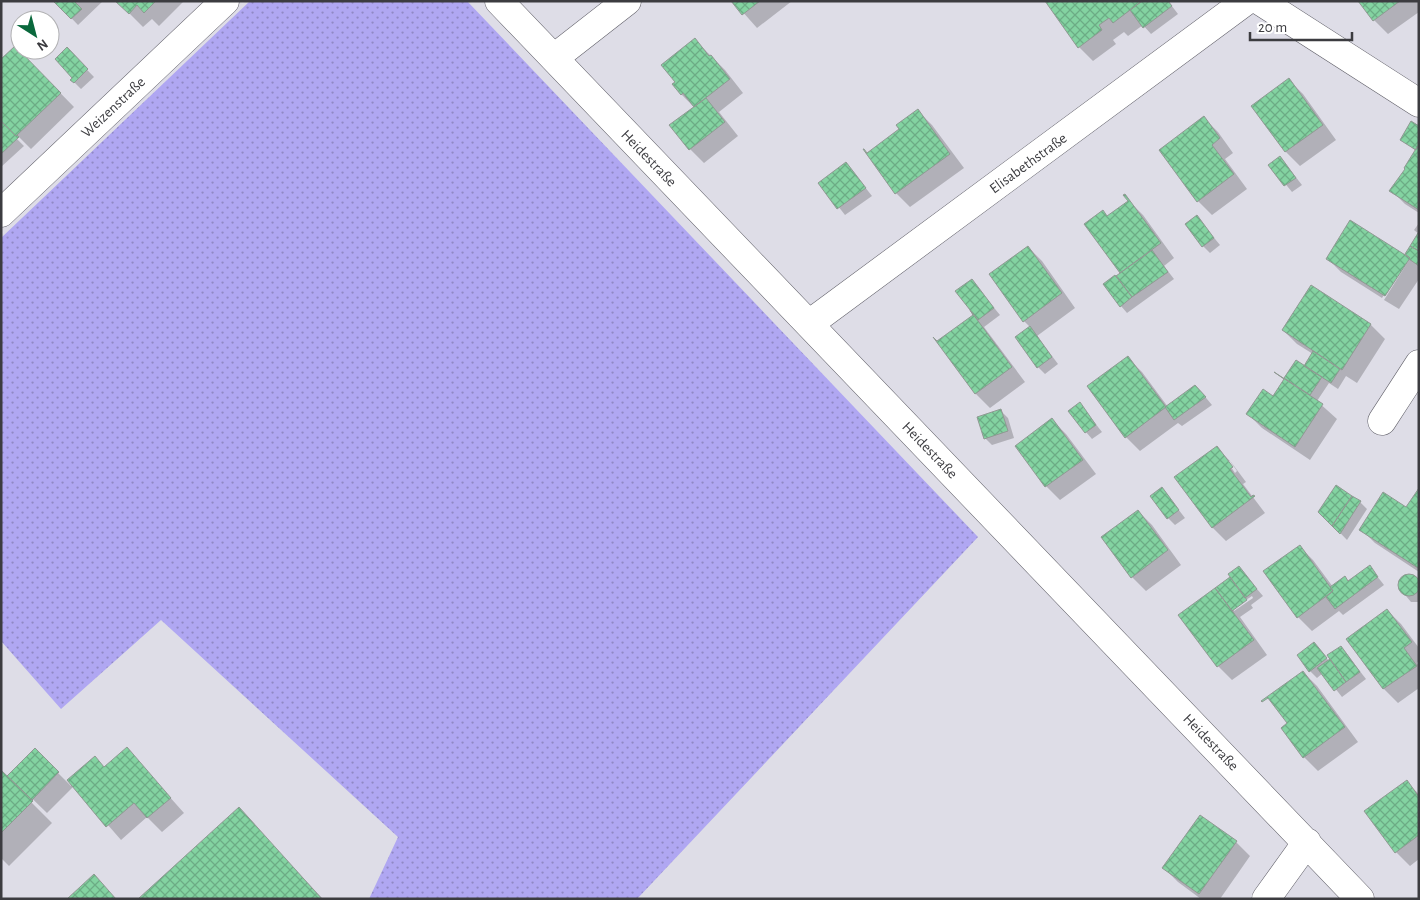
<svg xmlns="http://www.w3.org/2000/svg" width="1420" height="900" font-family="'Alegreya Sans',sans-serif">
	<defs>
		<pattern id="green-dots" width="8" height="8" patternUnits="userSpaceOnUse" patternTransform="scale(1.25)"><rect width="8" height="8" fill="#b0a7f2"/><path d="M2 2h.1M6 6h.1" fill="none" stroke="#9089c5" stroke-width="1.8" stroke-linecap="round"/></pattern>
		<pattern id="building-cross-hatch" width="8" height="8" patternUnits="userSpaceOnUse" patternTransform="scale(1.25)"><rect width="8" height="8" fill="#83d3a1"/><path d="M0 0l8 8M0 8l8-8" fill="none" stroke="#6cac85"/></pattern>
	</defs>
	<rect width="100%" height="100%" fill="#dedde7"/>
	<!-- green -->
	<path fill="url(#green-dots)" d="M250,1H467L978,537L637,899H369L398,837L161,620L61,709L1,641V238Z"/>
	<!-- shadow -->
	<path fill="#0003" fill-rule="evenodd" d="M55,1H103L78,25Z
		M117,1H184L159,26L152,19L143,27Z
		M733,1H792L757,28Z
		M1046,1H1168L1178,14L1151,34L1143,25L1128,36L1124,32L1113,40L1116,44L1093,61L1079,47Z
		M1360,1H1419V12L1388,34L1374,20Z
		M695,40L725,70L743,93L719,112L738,136L704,163L690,149L694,107L681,94L676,82Z
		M67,49L94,77L81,89L72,80L74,78Z
		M1,61H29L74,107L31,149L16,134L14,136L24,146L1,167Z
		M1289,80L1303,94L1336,140L1300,166L1286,152L1253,106Z
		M918,111L932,125L964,168L910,207L896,193L901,130Z
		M1204,118L1218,132L1233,153L1225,159L1247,189L1212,215L1198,201Z
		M1419,127V213L1405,204L1391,190L1406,169L1416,151L1401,139Z
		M1280,157L1302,185L1292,192L1270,165Z
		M846,163L872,196L845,215L820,183Z
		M1129,201L1143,215L1174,258L1164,266L1174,279L1127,313L1121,306L1116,278L1121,274L1085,224L1103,212L1108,217Z
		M1197,217L1220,245L1210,253L1203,246Z
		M1419,223V234L1414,230Z
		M1419,235V279L1399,309L1384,300L1409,260H1406L1382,298L1341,272L1327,258H1410L1406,254Z
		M1028,247L1042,261L1075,308L1037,336L1058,364L1045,374L1038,367L1030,327L1024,321Z
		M972,281L1000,315L984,327L1025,382L990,408L976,394L939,342L975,315Z
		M1311,287L1371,325L1385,339L1357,383L1346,376L1338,389L1329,383L1317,401L1337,419L1310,460L1262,428L1248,414L1274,397L1286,378L1304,368L1313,354L1297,344L1283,330Z
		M1128,358L1142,372L1168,407L1202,393L1212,405L1182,426L1178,423L1140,451L1126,437Z
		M1080,404L1102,432L1092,439L1086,432Z
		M1001,411L1008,418L1014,438L992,445L985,438Z
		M1052,420L1066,434L1096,474L1060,500L1046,486Z
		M1217,448L1231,462L1246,482L1243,484L1265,513L1226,541L1212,527ZM1227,461H1230L1237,471L1235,473Z
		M1162,488L1185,518L1175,525L1168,518Z
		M1419,490V572L1375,543L1361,529L1406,509Z
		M1360,502L1367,509L1347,540L1320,512Z
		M1138,511L1152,525L1181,565L1146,591L1132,577Z
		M1299,546L1313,560L1333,587L1348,582L1370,567L1384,585L1343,615L1339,611L1312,631L1298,617Z
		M1239,568L1263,596L1251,605L1253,608L1240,617L1267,655L1232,680L1218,666L1180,615L1232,577ZM1252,596L1253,598L1234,611V608Z
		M1408,575L1415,576L1419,580V602H1411L1400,589L1399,583L1401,578Z
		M1387,610L1401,624L1419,648V661L1417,663L1419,666V688L1398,703L1384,689L1348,639Z
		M1314,644L1329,661L1341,647L1366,679L1342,697L1323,673L1317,678L1310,671Z
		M1303,672L1317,686L1358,742L1318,771L1304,757L1283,728L1289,724Z
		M127,749L184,813L162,832L147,817L121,840L74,786L47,813L12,779L10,781L52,823L9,866L1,858V771L7,778L35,750L71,786L105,768Z
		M1406,782L1419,794V859L1410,866L1396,852Z
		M238,809L323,899H140Z
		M1236,842L1250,856L1220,899H1201L1178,882L1164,868Z"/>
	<!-- building -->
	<path fill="url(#building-cross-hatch)" stroke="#909993" d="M53,1H74L82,9L71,19Z
		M115,1H156L144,13L137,5L129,14Z
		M731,1H760L742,15Z
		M1045,1H1142L1113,23L1109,18L1099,25L1102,30L1078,48Z
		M1142,1H1168L1172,6L1143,28L1130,10Z
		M1358,1H1400L1373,21Z
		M695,38L709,56L711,55L730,79L694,107L683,93L681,95L672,84L675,82L661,65Z
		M15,46L61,93L16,136L1,121V59Z
		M67,47L88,69L74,83L70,80L72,78L55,59Z
		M1289,78L1323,125L1285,152L1251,106Z
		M706,98L725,122L689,150L669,125Z
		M918,109L950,154L895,194L863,149H864L867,153L899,129L896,125Z
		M1204,116L1220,138L1212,145L1234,174L1197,202L1159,150Z
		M1,121L16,136L17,135L19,137L1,154Z
		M1411,121L1419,126V144L1416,150L1400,140Z
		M1417,147L1419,149V210L1389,191L1405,169L1404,168Z
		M1280,156L1296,178L1284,186L1268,165Z
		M846,162L866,188L837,209L818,183Z
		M1125,194L1161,243L1120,273L1084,224L1103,210L1107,216L1128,201L1123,195Z
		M1197,215L1214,238L1202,247L1185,224Z
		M1350,220L1410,258L1385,296L1326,259Z
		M1418,233L1419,234V251L1410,246Z
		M1028,246L1062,293L1023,322L989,274Z
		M1410,246L1419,251V266L1409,259L1410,258L1405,254Z
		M1152,250L1168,272L1132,297L1116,276Z
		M1115,275L1132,297L1120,307L1103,284Z
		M972,279L994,308L978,320L955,291Z
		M1311,285L1371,324L1342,370L1282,330Z
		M970,310L1012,367L975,394L933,337L937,341L973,315Z
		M1030,326L1052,357L1037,368L1015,337Z
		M1313,351L1340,369L1331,383L1304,366Z
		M1128,356L1166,407L1125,438L1087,386Z
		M1296,360L1322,377L1310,395L1284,378Z
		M1274,372L1323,404L1295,447L1246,414L1263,389L1273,396L1284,379Z
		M1195,385L1206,397L1174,420L1165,407Z
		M1080,402L1096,425L1085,433L1068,411Z
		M1001,409L1008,431L984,439L977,417Z
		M1052,418L1083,460L1045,487L1015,446Z
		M1217,446L1233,467L1230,469L1251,497L1253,495L1255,496L1212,528L1174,477Z
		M1336,485L1352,496L1332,526L1318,512Z
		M1162,487L1179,510L1167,519L1150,496Z
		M1419,488V567L1418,568L1359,530L1383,492L1406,507Z
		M1352,496L1361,501L1340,534L1332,526Z
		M1138,510L1168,550L1131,578L1101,537Z
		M1300,545L1333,591L1297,618L1263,571Z
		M1370,565L1378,577L1335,609L1326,597L1333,591L1330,587L1345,576L1348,581Z
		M1239,566L1257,589L1245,598L1228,574Z
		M1398 585a11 11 0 1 1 22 0a11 11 0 1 1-22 0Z
		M1230,577L1247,600L1232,611L1215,588Z
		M1215,588L1254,640L1217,667L1178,615Z
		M1387,609L1412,642L1404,648L1417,666L1383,689L1346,639Z
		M1314,642L1327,658L1309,672L1297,655Z
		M1341,646L1360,672L1346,682L1327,655Z
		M1330,659L1346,682L1334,691L1317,668Z
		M1303,671L1345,727L1303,758L1281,728L1287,723L1268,698L1262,702L1261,701Z
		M127,747L171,798L147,818L134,803L106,827L67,780L95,756L104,767Z
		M35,748L59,772L32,800L7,776Z
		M1,770L33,801L1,833Z
		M1407,780L1419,797V835L1395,853L1364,811Z
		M239,807L322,899H138Z
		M1200,815L1237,841L1199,894L1162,868Z
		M94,874L116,899H67Z"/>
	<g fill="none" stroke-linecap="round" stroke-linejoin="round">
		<defs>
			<path id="street" d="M499,1L1360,899
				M1260,1L1419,103
				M554,58L627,1
				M1,213L225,1
				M809,324L1246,1
				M1382,421L1419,364
				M1266,899L1307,842"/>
		</defs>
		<!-- street casing -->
		<use href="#street" stroke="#616069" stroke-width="29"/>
		<!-- street -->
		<use href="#street" stroke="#fff" stroke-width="28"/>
	</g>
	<g text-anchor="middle" stroke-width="5" stroke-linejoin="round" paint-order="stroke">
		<!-- street labels -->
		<g font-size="15" fill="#3c3c40" stroke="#fff">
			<text transform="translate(113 107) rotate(-43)" y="5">Weizenstraße</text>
			<text transform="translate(649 158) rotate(46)" y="5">Heidestraße</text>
			<text transform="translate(1028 163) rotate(-36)" y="5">Elisabethstraße</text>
			<text transform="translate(930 450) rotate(46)" y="5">Heidestraße</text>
			<text transform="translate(1211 742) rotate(46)" y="5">Heidestraße</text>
		</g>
	</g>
	<!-- border -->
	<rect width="1420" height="900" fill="none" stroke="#3c3c40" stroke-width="5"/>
	<!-- north arrow -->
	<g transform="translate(35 35) rotate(144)"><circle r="24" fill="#ffffff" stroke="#b1b1b3"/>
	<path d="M0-4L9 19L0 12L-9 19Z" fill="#0a683c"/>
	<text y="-8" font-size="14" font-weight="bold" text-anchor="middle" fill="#3c3c40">N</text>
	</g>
	<!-- scale -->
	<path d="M1250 32v8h102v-8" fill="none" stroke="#3c3c40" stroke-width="2.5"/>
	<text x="1258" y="32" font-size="15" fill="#3c3c40" stroke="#ffffff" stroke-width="4" paint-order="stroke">20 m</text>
</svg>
